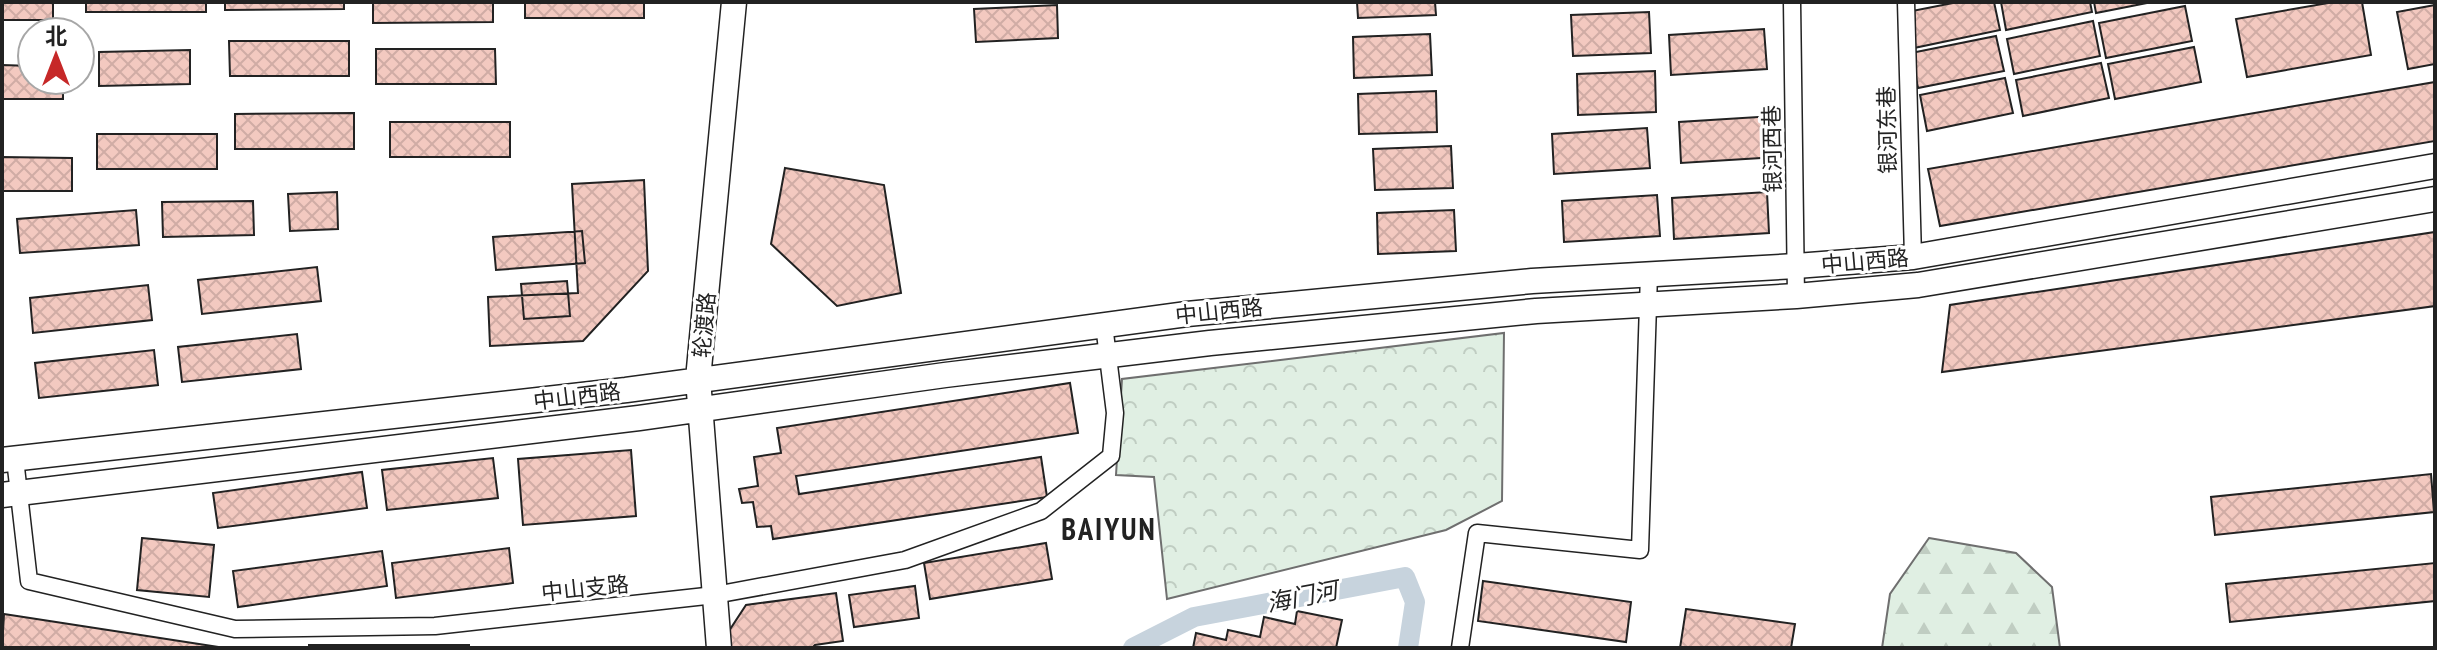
<svg xmlns="http://www.w3.org/2000/svg" width="2437" height="650" font-family="'PT Sans Narrow','Noto Sans SC',sans-serif">
	<defs>
		<pattern id="forest-firs" width="22" height="20" patternUnits="userSpaceOnUse" patternTransform="scale(2)"><rect width="22" height="20" fill="#e0efe3"/><path d="M5 1l3.5 6h-7zM16 11l3.5 6h-7z" fill="#c0cdc2"/></pattern>
		<pattern id="park-crowns" width="20" height="18" patternUnits="userSpaceOnUse" patternTransform="scale(2)"><rect width="20" height="18" fill="#e0efe3"/><path d="M2 6a3 3 0 1 1 6 0M12 15a3 3 0 1 1 6 0" fill="none" stroke="#c0cdc2"/></pattern>
		<pattern id="building-cross-hatch" width="8" height="8" patternUnits="userSpaceOnUse" patternTransform="scale(2)"><rect width="8" height="8" fill="#f3c9c0"/><path d="M0 0l8 8M0 8l8-8" fill="none" stroke="#d0aca5"/></pattern>
	</defs>
	<rect width="100%" height="100%" fill="#fff"/>
	<!-- forest -->
	<path fill="url(#forest-firs)" stroke="#6f6f6f" stroke-width="2" d="M1929,538L2016,553L2052,587L2060,648H1882L1890,594Z"/>
	<!-- park -->
	<path fill="url(#park-crowns)" stroke="#6f6f6f" stroke-width="2" d="M1504,333L1502,501L1446,530L1167,599L1154,477L1116,475L1122,379Z"/>
	<g fill="none" stroke-linecap="round" stroke-linejoin="round">
		<!-- canal -->
		<path stroke="#c7d3dd" stroke-width="20" d="M1133,648L1194,617L1405,577L1415,602L1408,648"/>
	</g>
	<!-- building -->
	<path fill="url(#building-cross-hatch)" stroke="#222" stroke-width="2" d="M2,2H53V20H2Z
		M86,2H206V12H86Z
		M225,2H344V9L225,10Z
		M373,2H493V22L373,23Z
		M525,2H644V18H525Z
		M1357,2H1435L1436,15L1358,18Z
		M1958,2H1994L2000,30L1914,48L1907,12Z
		M2001,2H2090L2092,12L2006,30Z
		M2094,2H2152L2096,13Z
		M2334,2H2362L2371,55L2247,77L2236,19Z
		M1057,5L1058,38L976,42L974,9Z
		M2435,5V64L2408,69L2397,12Z
		M2185,6L2192,41L2106,58L2099,23Z
		M1649,12L1651,53L1573,56L1571,15Z
		M2093,21L2100,56L2014,74L2007,39Z
		M1764,29L1767,69L1671,75L1669,35Z
		M1430,34L1432,75L1354,78L1353,37Z
		M1996,36L2004,71L1918,88L1911,53Z
		M229,41H349V76H230Z
		M2194,47L2201,82L2115,99L2108,64Z
		M376,49H495L496,84H376Z
		M190,50V84L99,86V52Z
		M2101,63L2109,98L2023,116L2016,80Z
		M2,65L32,66V80H63V99H2Z
		M1655,71L1656,112L1578,115L1577,74Z
		M2005,78L2013,113L1927,131L1920,95Z
		M2435,82V141L1940,226L1928,169Z
		M1436,91L1437,132L1359,134L1358,94Z
		M354,113V149H235V114Z
		M1774,116L1777,157L1681,163L1679,122Z
		M390,122H510V157H390Z
		M1647,128L1650,168L1554,174L1552,134Z
		M97,134H217V169H97Z
		M1451,146L1453,188L1375,190L1373,149Z
		M2,157L72,158V191H2Z
		M785,168L884,185L901,293L837,306L771,244Z
		M644,180L648,271L583,341L490,346L488,297L578,293L572,184Z
		M337,192L338,229L290,231L288,194Z
		M1767,192L1769,233L1674,239L1672,198Z
		M1657,195L1660,236L1564,242L1562,201Z
		M253,201L254,235L163,237L162,202Z
		M136,210L139,245L20,253L17,219Z
		M1454,210L1456,251L1378,254L1377,213Z
		M582,231L585,263L496,270L493,237Z
		M2435,232V306L1942,372L1950,305Z
		M317,267L321,301L202,314L198,280Z
		M567,281L570,316L524,319L521,284Z
		M148,285L152,320L33,333L30,298Z
		M297,334L301,369L182,382L178,347Z
		M154,350L158,385L39,398L35,363Z
		M1070,383L1078,433L796,476L799,494L1041,457L1047,497L773,539L771,526L757,527L753,502L742,503L739,489L758,486L754,457L781,453L777,428Z
		M631,450L636,516L523,525L518,459Z
		M493,458L498,498L387,510L382,470Z
		M362,472L367,508L218,528L213,493Z
		M2431,474L2434,512L2215,535L2211,497Z
		M142,538L214,545L209,597L137,590Z
		M1046,543L1052,579L930,599L924,563Z
		M509,548L513,583L396,598L392,563Z
		M382,551L387,586L238,607L233,571Z
		M2435,563V601L2230,622L2226,584Z
		M1483,581L1631,602L1626,642L1478,621Z
		M915,586L919,618L854,627L849,595Z
		M836,593L843,641L815,645L812,648H730L727,634L746,605Z
		M1686,609L1795,624L1791,648H1680Z
		M1297,611L1342,620L1336,648H1193L1196,633L1226,640L1228,630L1260,637L1264,617L1295,624Z
		M4,614L225,648H2Z
		M309,645H469V648H309Z"/>
	<g fill="none" stroke-linecap="round" stroke-linejoin="round">
		<defs>
			<path id="street" d="M1792,2L1796,296
				M1906,2L1913,257
				M15,459L29,581L235,629L435,626L715,595L905,560L1041,511L1111,456L1115,413L1104,325
				M1460,648L1477,533L1640,550L1649,274"/>
			<path id="secondary" d="M2,460L626,390L1187,314L1532,281L1796,266L1913,257L2435,166
				M2,495L639,418L945,375L1210,343L1536,311L1796,296L1918,285L2435,199
				M719,648L698,379L734,2"/>
		</defs>
		<!-- street casing -->
		<use href="#street" stroke="#222" stroke-width="19"/>
		<!-- secondary casing -->
		<use href="#secondary" stroke="#222" stroke-width="27"/>
		<!-- street -->
		<use href="#street" stroke="#fff" stroke-width="16"/>
		<!-- secondary -->
		<use href="#secondary" stroke="#fff" stroke-width="24"/>
	</g>
	<g text-anchor="middle" stroke-width="6" stroke-linejoin="round" paint-order="stroke">
		<!-- street labels -->
		<g font-size="22" fill="#222" stroke="#fff">
			<text transform="translate(1887 130) rotate(-91)" y="8">银河东巷</text>
			<text transform="translate(1772 149) rotate(-91)" y="8">银河西巷</text>
			<text transform="translate(1865 261) rotate(-5)" y="8">中山西路</text>
			<text transform="translate(1219 311) rotate(-6)" y="8">中山西路</text>
			<text transform="translate(704 325) rotate(-85)" y="8">轮渡路</text>
			<text transform="translate(577 396) rotate(-7)" y="8">中山西路</text>
			<text transform="translate(585 588) rotate(-6)" y="8">中山支路</text>
		</g>
		<!-- water labels -->
		<g font-size="24" font-style="italic" fill="#222" stroke="#fff">
			<text transform="translate(1302 597) rotate(-11)" y="8">海门河</text>
		</g>
		<!-- district labels -->
		<g font-size="30" font-weight="bold" letter-spacing="2" fill="#222" stroke="#fff">
			<text x="1109" y="540">BAIYUN</text>
		</g>
	</g>
	<!-- border -->
	<rect width="2437" height="650" fill="none" stroke="#222222" stroke-width="8"/>
	<!-- north arrow -->
	<g transform="translate(56 56)"><circle r="38" fill="#ffffff" stroke="#a7a7a7" stroke-width="2"/>
	<path d="M0-6L14 30L0 20L-14 30Z" fill="#c62828"/>
	<text y="-12" font-size="22" font-weight="bold" text-anchor="middle" fill="#222222">北</text>
	</g>
</svg>
